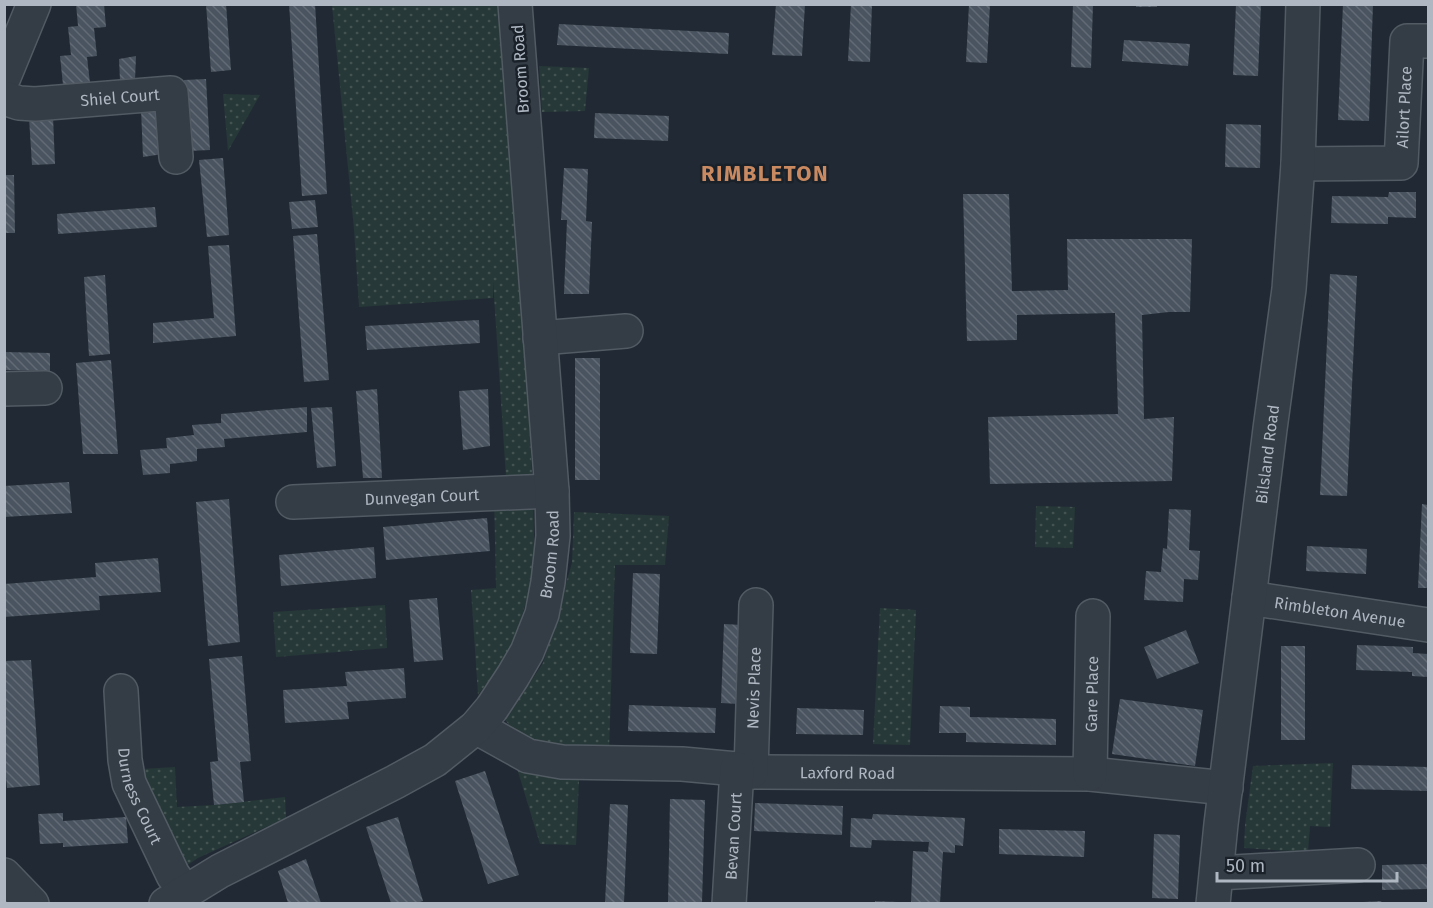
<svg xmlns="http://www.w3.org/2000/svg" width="1433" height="908" font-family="'Fira Sans',sans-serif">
	<defs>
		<pattern id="green-dots" width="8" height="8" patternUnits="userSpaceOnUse" patternTransform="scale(1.5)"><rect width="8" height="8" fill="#263837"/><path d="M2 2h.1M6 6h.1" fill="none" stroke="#435352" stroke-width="1.8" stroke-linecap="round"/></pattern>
		<pattern id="building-back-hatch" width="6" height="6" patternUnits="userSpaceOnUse" patternTransform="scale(1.5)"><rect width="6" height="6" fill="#495460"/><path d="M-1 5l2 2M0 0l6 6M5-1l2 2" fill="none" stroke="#616a75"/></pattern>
	</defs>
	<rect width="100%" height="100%" fill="#212a34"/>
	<!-- green -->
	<path fill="url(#green-dots)" d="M332,5H505L512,90L533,492C533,519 536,547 532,574C527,605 516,639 500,665C494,676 485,685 478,695L471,590L496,588L494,494L507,492L493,281V298L359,307L354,229Z
		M539,66L589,68L585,111L542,112Z
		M223,94L260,95L228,151Z
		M1036,506L1075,507L1073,548L1035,547Z
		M574,512L669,516L665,565H615L609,751L553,749L520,737L505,720L543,663L572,563Z
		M385,605L387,648L276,657L273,612Z
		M880,608L916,610L910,745L873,744Z
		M1333,763L1330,827L1310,826L1308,852L1244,848L1245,825L1253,766Z
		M516,765L540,776L579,780L576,845L540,844Z
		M175,767L177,807L214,805L285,797L286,818L198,858L173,875L126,770Z"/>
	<!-- building -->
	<path fill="url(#building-back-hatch)" d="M76,4H104L106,27L94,28L97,56L87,57L90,83L63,85L60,56L71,55L68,27L78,26Z
		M206,4H226L231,70L211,72Z
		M289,4H315L327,194L302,196Z
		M776,4H805L802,56L772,55Z
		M851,4H872L870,62L848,61Z
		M969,4H990L987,63L966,62Z
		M1073,4H1093L1091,68L1071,67Z
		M1136,4H1157V7H1136Z
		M1236,4H1261L1258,76L1233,75Z
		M1343,4H1373L1369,121L1338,120Z
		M559,24L729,33L728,54L557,45Z
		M1124,40L1190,44L1188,66L1122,61Z
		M136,56L135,80L120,81L119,59Z
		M206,79L210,150L188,151L184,80Z
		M160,108L163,154L143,157L141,109Z
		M595,113L669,116L668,141L594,138Z
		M53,116L55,164L32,165L29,118Z
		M1226,124L1261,125L1260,168L1225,167Z
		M223,158L229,235L207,237L199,160Z
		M564,168L588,169L586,221L592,222L589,294H564L567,220H561Z
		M4,175H14L15,233H4Z
		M1389,192H1416V218L1388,217V224L1331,223L1332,196L1388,197Z
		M963,194H1009L1012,291L1068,290L1067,239H1192L1190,312H1169L1142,315L1144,419L1174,417L1172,481L990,484L988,417L1118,414L1115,313L1017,315V340L967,341Z
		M315,200L318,227L292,229L289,202Z
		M155,207L157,227L58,234L57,214Z
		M317,234L329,380L304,382L293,236Z
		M229,245L236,336L153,343V323L214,318L208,246Z
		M1330,274L1357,276L1347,496L1320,495Z
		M105,275L110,354L89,356L84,277Z
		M479,320L480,343L367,350L365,326Z
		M4,352L50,353V371L4,370Z
		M575,358H600V480H575Z
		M111,360L118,454H83L76,363Z
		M377,389L382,478H363L356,391Z
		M488,389L490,446L463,450L459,391Z
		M307,407V432L224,439L225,447L197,449V461L170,464V473L143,475L140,450L167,448L166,438L194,435L192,425L221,423V414Z
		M332,407L336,466L317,468L311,408Z
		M69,482L72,513L4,517V486Z
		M229,499L240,642L208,646L196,502Z
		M1422,504L1428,505V588H1418Z
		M1169,509L1191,510L1189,550L1200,551L1198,580L1184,579L1183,602L1144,600L1146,571L1161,572L1163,548L1167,549Z
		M487,518L490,551L386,560L383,527Z
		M1307,546L1367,549L1366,574L1306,571Z
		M374,547L376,578L281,586L279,555Z
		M158,558L161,592L99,596L100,610L4,617V584L96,577L95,563Z
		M633,573L660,574L657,654L630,653Z
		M437,598L443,660L414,662L409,600Z
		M724,624L742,625L739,704L721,703Z
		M1186,630L1199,663L1157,679L1144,647Z
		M1357,645L1413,647V653L1428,654V677L1412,676V672L1356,670Z
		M1281,646H1305V740H1281Z
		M242,656L251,761L240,762L244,802L214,805L210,762L218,761L209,659Z
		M31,660L40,785L7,788L4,754V661Z
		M404,668L406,698L347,702L349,719L285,723L283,690L347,686L345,672Z
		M1120,699L1203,710L1195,766L1112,754Z
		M629,705L716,708L715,733L628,731Z
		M940,706L970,707V717L1056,719V745L966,742V733H939Z
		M797,708L864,710L863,735L796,734Z
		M1352,765L1428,767V791L1351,789Z
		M485,771L519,875L488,884L455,781Z
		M670,799L705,800L702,903H668Z
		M755,803L843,806L842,835L754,831Z
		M610,804L628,805L624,903H605Z
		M63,813V821L126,817L128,843L63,847V843L40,844L38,814Z
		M873,814L965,818L963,846L955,845V853L943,852L940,903H911L913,851L928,852L929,842L872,840L871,848L850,847L851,818L872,819Z
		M398,817L423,901L417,903H391L366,827Z
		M999,829L1085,831L1084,857L999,854Z
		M1154,834L1180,835L1178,899L1152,898Z
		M306,859L321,903H288L278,871Z
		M1428,864V889L1382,890V865Z
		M875,901L898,902V903H875Z
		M1381,901L1382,903H1363V902Z"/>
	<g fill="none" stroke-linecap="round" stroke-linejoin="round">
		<defs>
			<g id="minor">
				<path d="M4,77L34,4"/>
				<path id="s1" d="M4,98L19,103L35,104L171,93L176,157"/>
				<path id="s2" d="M1298,164L1401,163L1407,41H1428"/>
				<path d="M540,338L626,331"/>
				<path d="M4,389L45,388"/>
				<path id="s3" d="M293,502L552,491"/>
				<path id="s4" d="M1249,598L1428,625"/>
				<path id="s5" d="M121,691L125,760L129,783L173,875L185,892"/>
				<path id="s6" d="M476,727L528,756L562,762L682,764L737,769L751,772L1090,774L1226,788"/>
				<path id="s7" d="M751,772L756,605"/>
				<path id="s8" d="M1090,774L1093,616"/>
				<path d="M1217,873L1358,865"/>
				<path d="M4,875L32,904"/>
				<path id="s9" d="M166,904L220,871L395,782L435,760L476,727L492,708L513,676L527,652L542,614L548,582L553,536L552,491L515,4"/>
				<path id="s10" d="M729,904L737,769"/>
				<path id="s11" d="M1213,904L1221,824L1270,429L1289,289L1298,164L1303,4"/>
			</g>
		</defs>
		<!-- minor casing -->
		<use href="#minor" stroke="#525a63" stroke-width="36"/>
		<!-- minor -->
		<use href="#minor" stroke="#343c45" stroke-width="33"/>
	</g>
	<g text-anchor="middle" stroke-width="5" stroke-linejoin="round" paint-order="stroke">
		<!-- street labels -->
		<g font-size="16" fill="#aeb7c2" stroke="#1a2129">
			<text transform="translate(520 69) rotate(-94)" y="6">Broom Road</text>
			<text dy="6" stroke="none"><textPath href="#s1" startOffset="117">Shiel Court</textPath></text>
			<text dy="6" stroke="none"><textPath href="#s2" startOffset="159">Ailort Place</textPath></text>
			<text dy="6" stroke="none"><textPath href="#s11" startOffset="453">Bilsland Road</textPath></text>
			<text dy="6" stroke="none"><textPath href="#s3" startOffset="129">Dunvegan Court</textPath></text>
			<text dy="6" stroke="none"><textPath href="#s9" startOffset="550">Broom Road</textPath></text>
			<text dy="6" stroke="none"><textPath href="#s4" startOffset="92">Rimbleton Avenue</textPath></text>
			<text dy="6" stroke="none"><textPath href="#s7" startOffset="84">Nevis Place</textPath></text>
			<text dy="6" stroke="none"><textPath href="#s8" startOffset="80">Gare Place</textPath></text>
			<text dy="6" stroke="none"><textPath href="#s6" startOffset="380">Laxford Road</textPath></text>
			<text dy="6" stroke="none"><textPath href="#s5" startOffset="108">Durness Court</textPath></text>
			<text dy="6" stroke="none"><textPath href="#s10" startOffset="68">Bevan Court</textPath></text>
		</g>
		<!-- district labels -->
		<g font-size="22" font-weight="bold" letter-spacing="1.5" fill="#c98a62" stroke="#1a2129">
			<text x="765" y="181">RIMBLETON</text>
		</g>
	</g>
	<!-- border -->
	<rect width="1433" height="908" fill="none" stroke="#aeb7c2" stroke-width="12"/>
	<!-- scale -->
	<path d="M1217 872v9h180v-9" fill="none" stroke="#aeb7c2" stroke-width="3"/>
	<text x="1226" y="872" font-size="18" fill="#aeb7c2" stroke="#1a2129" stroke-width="4.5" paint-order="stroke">50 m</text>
</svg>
